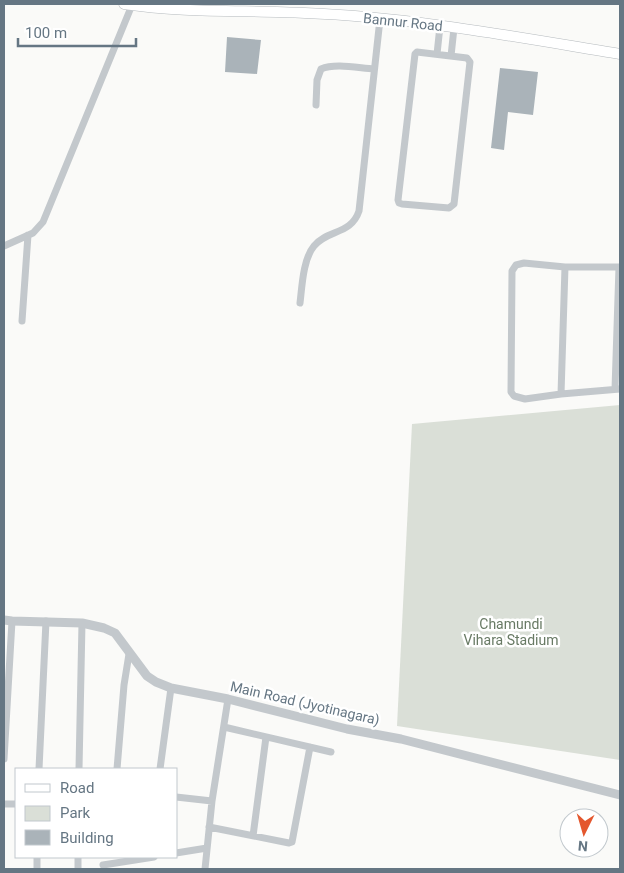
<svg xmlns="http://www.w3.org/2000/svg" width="624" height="873" font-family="Roboto,sans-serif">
	<rect width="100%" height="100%" fill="#fafaf8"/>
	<!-- green -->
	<path fill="#dadfd7" d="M620,405V760L397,726L412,424Z"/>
	<!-- building -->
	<path fill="#aab3b9" d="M227,37L261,40L257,74L225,72Z
		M500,68L538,72L533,115L508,112L504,150L491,148Z"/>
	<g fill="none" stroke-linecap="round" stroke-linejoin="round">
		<defs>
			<path id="primary" d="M124,4C184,13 245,10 305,13C411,17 516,37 620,54"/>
		</defs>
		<!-- primary casing -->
		<use href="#primary" stroke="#b5babe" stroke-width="11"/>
		<!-- minor -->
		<path stroke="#c3c8cc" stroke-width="7" d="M417,52L467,58L470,62L454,204L449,208L402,204L399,203L398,200L415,54Z
			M437,54L440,26
			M451,56L454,28
			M316,105L317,80L321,69C335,63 358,68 374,69
			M4,246L33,233L43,222L132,5
			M620,267H565L524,263L516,265L512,271L511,392L514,396L525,399L561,394L620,389
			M300,303C302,287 303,259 314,246C328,229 351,235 359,211L380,19
			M22,321L28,235
			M615,389L619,267
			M561,394L565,267
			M224,727L331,752
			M4,759L12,621
			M39,769L46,621
			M79,769L82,623
			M117,769L124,685L129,654
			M160,769L171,688
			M176,797L212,801
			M4,804H16
			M209,827L289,843L292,842L310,747
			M253,836L266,737
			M176,853L207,848
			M78,857V869
			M103,865L154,857
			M37,869V857
			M205,869L212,801L228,699"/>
		<!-- tertiary -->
		<path stroke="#c3c8cc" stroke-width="9" d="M4,620L12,621L82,623L104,628L115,633L147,676L156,682L171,688L228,699L347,729L401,739L620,795"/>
		<!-- primary -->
		<use href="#primary" stroke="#fff" stroke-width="10"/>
	</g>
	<g text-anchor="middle" stroke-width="5" stroke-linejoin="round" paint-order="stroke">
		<!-- street labels -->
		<g font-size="14" fill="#657683" stroke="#fff">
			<text transform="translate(403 22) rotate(6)" y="5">Bannur Road</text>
			<text transform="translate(305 703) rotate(13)" y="5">Main Road (Jyotinagara)</text>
		</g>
		<!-- park labels -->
		<g font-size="14" fill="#687a64" stroke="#fff">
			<text x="511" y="629">Chamundi<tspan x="511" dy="16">Vihara Stadium</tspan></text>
		</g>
	</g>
	<!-- border -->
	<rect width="624" height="873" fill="none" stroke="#657683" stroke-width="10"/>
	<!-- legend -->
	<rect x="15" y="768" width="162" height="90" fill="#ffffff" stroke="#c1c8cd"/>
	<rect x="25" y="784" width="25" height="8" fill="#ffffff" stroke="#c1c8cd"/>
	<text x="60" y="793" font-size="15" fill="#657683">Road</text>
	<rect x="25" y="806" width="25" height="15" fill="#dadfd7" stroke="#c1c8cd"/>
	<text x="60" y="818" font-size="15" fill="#657683">Park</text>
	<rect x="25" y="830" width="25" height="15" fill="#aab3b9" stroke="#c1c8cd"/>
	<text x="60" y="843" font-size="15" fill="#657683">Building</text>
	<!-- north arrow -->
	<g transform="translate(584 833) rotate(185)"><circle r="24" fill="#ffffff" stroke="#c1c8cd"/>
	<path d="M0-4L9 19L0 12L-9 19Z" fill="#e4572e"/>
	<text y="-8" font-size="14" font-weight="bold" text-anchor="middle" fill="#657683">N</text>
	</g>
	<!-- scale -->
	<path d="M18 38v8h118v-8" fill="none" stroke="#657683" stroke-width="2.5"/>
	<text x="25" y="38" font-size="15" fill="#657683" stroke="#ffffff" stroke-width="4" paint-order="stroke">100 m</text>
</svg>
